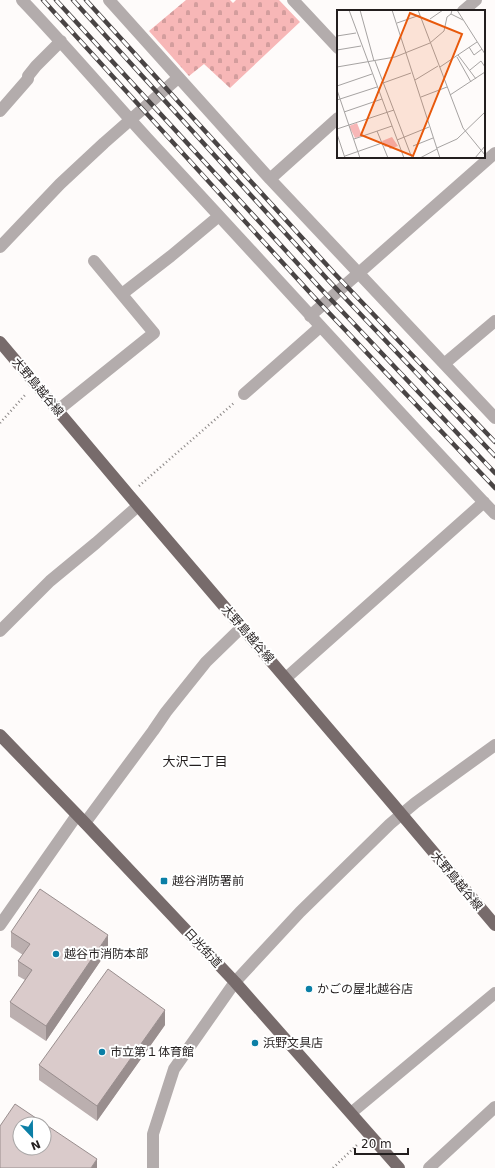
<svg xmlns="http://www.w3.org/2000/svg" width="495" height="1168" font-family="'DejaVu Sans','Noto Sans JP',sans-serif">
	<defs>
		<pattern id="cemetery-stones" width="16" height="16" patternUnits="userSpaceOnUse"><rect width="16" height="16" fill="#f7b7b7"/><path d="M2 7V4a2 2 0 0 1 4 0v3zM10 15v-3a2 2 0 0 1 4 0v3z" fill="#d39d9d"/></pattern>
	</defs>
	<rect width="100%" height="100%" fill="#fefbfa"/>
	<!-- cemetery -->
	<path fill="url(#cemetery-stones)" d="M186,0H230L233,3L236,0H279L300,22L230,88L204,64L189,76L149,31Z"/>
	<g fill="none" stroke-linecap="round" stroke-linejoin="round">
		<!-- path -->
		<path stroke="#888483" stroke-width="2.5" stroke-dasharray="1 3" stroke-linecap="butt" d="M0,423L26,394
			M139,486L234,403
			M333,1168L358,1144"/>
		<!-- minor -->
		<path stroke="#b3acac" stroke-width="12" d="M22,0C65,45 105,92 147,138C263,263 378,390 495,514
			M109,0L270,179L495,418
			M293,0L338,48
			M463,11L476,0
			M0,111L28,79V76L36,66L61,41
			M270,179L338,118
			M0,247L60,184L104,143L178,78
			M122,294L171,256L219,216
			M310,316L495,153
			M444,364L495,321
			M244,394L320,327
			M58,410L154,333L94,261
			M0,631L50,581L96,543L138,506
			M286,678L484,502
			M85,823L153,731L166,712L206,662L242,627
			M0,925L77,815
			M351,1113L495,993
			M153,1168V1134L174,1069L235,982L300,912L390,824L415,803L495,745
			M429,1168L495,1107"/>
		<!-- major -->
		<path stroke="#776b6b" stroke-width="12" d="M0,342L129,495L392,803L495,925
			M0,735L85,823L235,982L399,1168"/>
		<defs>
			<path id="rail" d="M43,0L313,296L495,488
				M56,0L321,289L495,473
				M73,0L329,281L495,456
				M86,0L335,274L495,442"/>
		</defs>
		<!-- rail casing -->
		<use href="#rail" stroke="#494444" stroke-width="4.5"/>
		<!-- rail -->
		<use href="#rail" stroke="#fff" stroke-width="3" stroke-dasharray="9" stroke-linecap="butt"/>
	</g>
	<!-- wall -->
	<path fill="#bbafaf" d="M11,932L108,950L46,1041L10,1017V1002L25,980L18,976V961L23,955L11,947Z
		M165,1025L97,1121L39,1080V1065Z"/>
	<!-- shaded-wall -->
	<path fill="#998e8e" d="M108,935V950L46,1041V1026Z
		M165,1010V1025L97,1121V1106Z
		M97,1159V1168H91Z"/>
	<!-- building -->
	<path fill="#dacbcb" stroke="#998e8e" fill-rule="evenodd" d="M40,889L108,935L46,1026L10,1002L32,970L18,961L30,944L11,932Z
		M108,969L165,1010L97,1106L39,1065Z
		M15,1104L97,1159L91,1168H0V1126ZM20,1124H44V1148H20Z"/>
	<!-- markers -->
	<g fill="#0b7fa6" stroke="#fff" stroke-width="1.5">
		<rect x="160" y="877" width="8" height="8" rx="2"/>
		<circle cx="56" cy="954" r="4"/>
		<circle cx="309" cy="989" r="4"/>
		<circle cx="255" cy="1043" r="4"/>
		<circle cx="102" cy="1052" r="4"/>
	</g>
	<g text-anchor="middle" stroke-width="4" stroke-linejoin="round" paint-order="stroke">
		<!-- street labels -->
		<g font-size="12" fill="#231e1e" stroke="#fff">
			<text transform="translate(38 387) rotate(50)" y="4">大野島越谷線</text>
			<text transform="translate(248 634) rotate(49)" y="4">大野島越谷線</text>
			<text transform="translate(457 881) rotate(50)" y="4">大野島越谷線</text>
			<text transform="translate(203 948) rotate(47)" y="4">日光街道</text>
		</g>
		<!-- poi labels -->
		<g font-size="12" fill="#231e1e" stroke="#fff" text-anchor="start">
			<text x="172" y="885">越谷消防署前</text>
			<text x="64" y="958">越谷市消防本部</text>
			<text x="317" y="993">かごの屋北越谷店</text>
			<text x="263" y="1047">浜野文具店</text>
			<text x="110" y="1056">市立第１体育館</text>
		</g>
		<!-- neighbourhood labels -->
		<g font-size="13" fill="#231e1e" stroke="#fff">
			<text x="195" y="766">大沢二丁目</text>
		</g>
	</g>
	<!-- overview -->
	<g transform="translate(337 10)">
		<rect width="148" height="148" fill="#fefbfa"/>
		<path d="M55,127L61,136L53,139L51,136L48,137L45,131Z" fill="#f7b7b7"/>
		<path d="M20,113L25,126L18,128L12,116Z" fill="#f7b7b7"/>
		<path fill="none" stroke="#a6a3a2" stroke-width="1" d="M12,0L67,148M23,0L37,51M55,0L103,148M81,0L126,118L148,145M120,0L148,44M114,4L126,10M93,9L106,0M60,13L83,5M0,26L19,23M132,37L137,45L145,39M0,40L24,36M121,45L139,69M120,47L134,72M38,51L75,148M0,57L58,47L93,33L107,21L110,7L114,4L115,0M103,57L140,32M133,60L144,51L148,57M78,70L101,56M46,73L74,63M0,76L35,64M0,80L23,148M113,85L148,62M84,87L110,77M0,90L40,77M7,102L45,89M0,119L57,100M40,121L51,148M0,124L8,148M17,129L55,116M60,130L92,117M76,136L96,128M100,138L120,129L148,102M8,146L45,133M83,148L100,139M138,148L148,136"/>
		<path fill="#e8590c" fill-opacity="0.15" stroke="#e8590c" stroke-width="2" d="M73,3L125,24L76,146L24,125Z"/>
		<rect width="148" height="148" fill="none" stroke="#231e1e" stroke-width="2"/>
	</g>
	<!-- north arrow -->
	<g transform="translate(32 1136) rotate(158)"><circle r="19" fill="#ffffff" stroke="#a7a5a5"/>
	<path d="M0-3L7 15L0 10L-7 15Z" fill="#0b7fa6"/>
	<text y="-6" font-size="11" font-weight="bold" text-anchor="middle" fill="#231e1e">N</text>
	</g>
	<!-- scale -->
	<path d="M355 1148v6h53v-6" fill="none" stroke="#231e1e" stroke-width="2"/>
	<text x="361" y="1148" font-size="12" fill="#231e1e" stroke="#ffffff" stroke-width="3" paint-order="stroke">20 m</text>
</svg>
